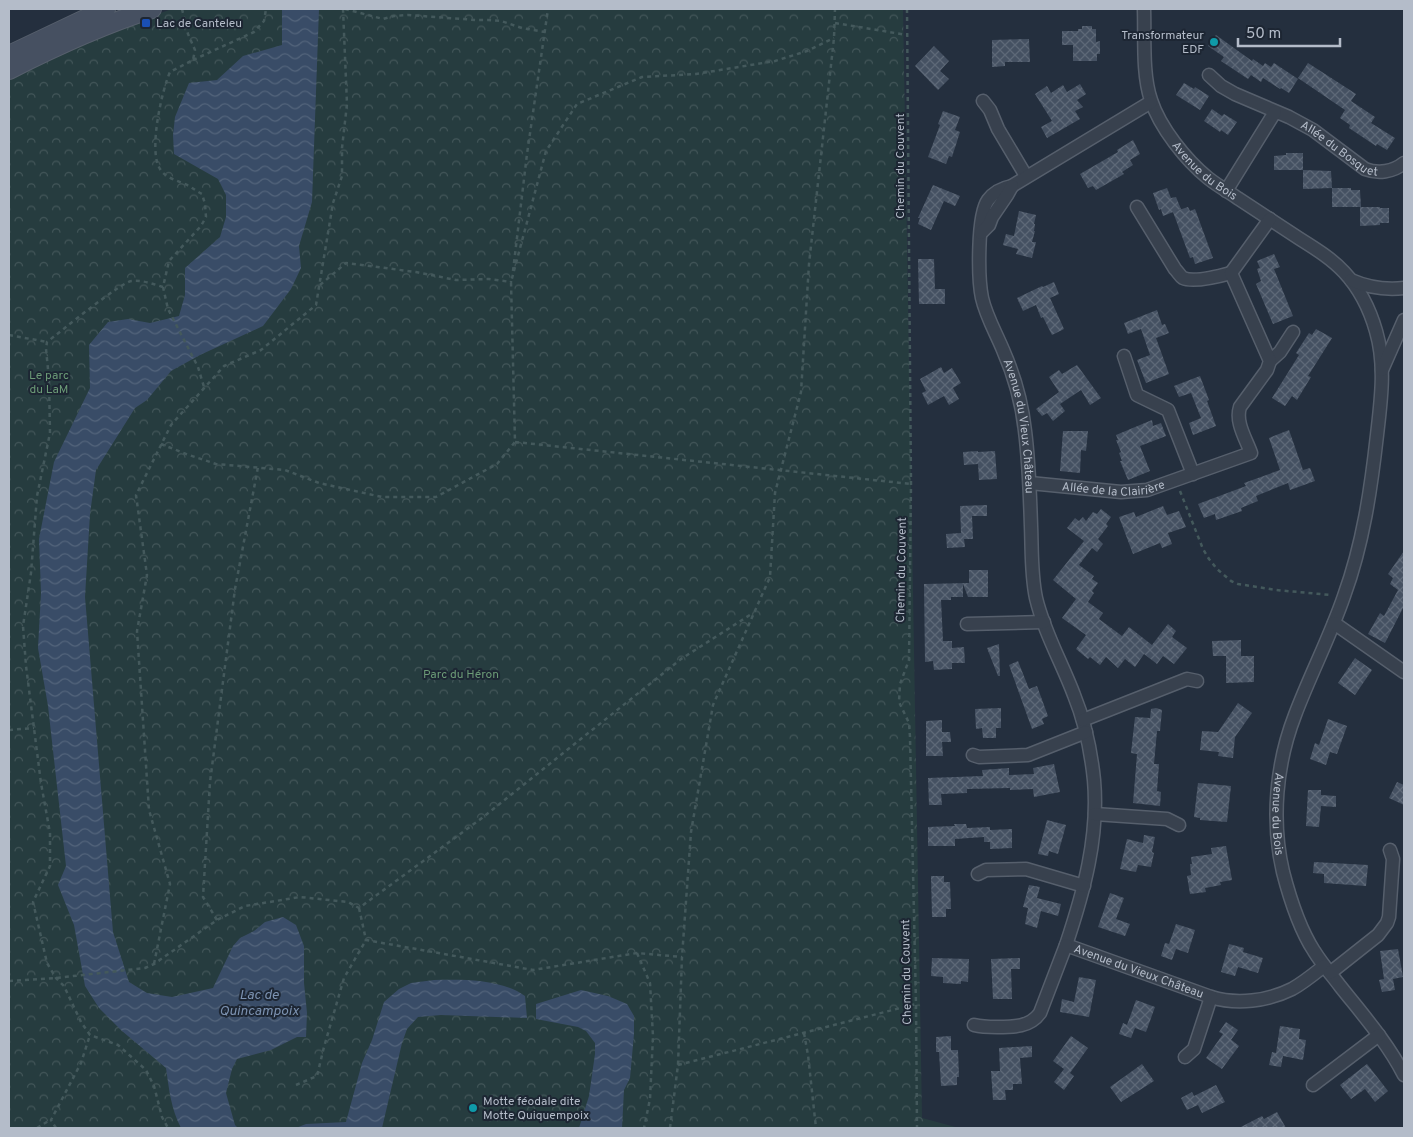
<svg xmlns="http://www.w3.org/2000/svg" width="1413" height="1137" font-family="Overpass,sans-serif">
	<defs>
		<pattern id="park-crowns" width="20" height="18" patternUnits="userSpaceOnUse" patternTransform="scale(1.25)"><rect width="20" height="18" fill="#263c3f"/><path d="M2 6a3 3 0 1 1 6 0M12 15a3 3 0 1 1 6 0" fill="none" stroke="#435659"/></pattern>
		<pattern id="water-waves" width="16" height="10" patternUnits="userSpaceOnUse" patternTransform="scale(1.25)"><rect width="16" height="10" fill="#394c67"/><path d="M0 5q4-4 8 0t8 0" fill="none" stroke="#53647b"/></pattern>
		<pattern id="building-cross-hatch" width="8" height="8" patternUnits="userSpaceOnUse" patternTransform="scale(1.25)"><rect width="8" height="8" fill="#455162"/><path d="M0 0l8 8M0 8l8-8" fill="none" stroke="#5d6877"/></pattern>
	</defs>
	<rect width="100%" height="100%" fill="#242f3e"/>
	<!-- park -->
	<path fill="url(#park-crowns)" d="M172,9H903L922,1118L959,1128H9V79L90,38Z"/>
	<!-- water -->
	<path fill="url(#water-waves)" d="M282,9H319L312,202L299,246L301,268L291,289L263,326L200,355L171,371L147,400L135,408L96,470L90,514L85,597L113,932L129,982L147,993L172,997L213,988L233,946L240,938L254,931L265,922L283,917L296,925L304,946V983L307,1013L306,1037H297L271,1050L237,1059L232,1069L226,1093L235,1125L238,1128H181C171,1109 169,1089 166,1068L122,1031L99,1008L85,986L74,925L58,885L66,866L48,706L38,648L41,593L39,539L54,462L90,388L89,345L108,322L128,319L150,323L179,316L185,295V268L220,237L226,217V195L218,179L174,154L173,135L175,117L189,83L217,80L243,56L282,45Z
		M434,980C462,979 502,979 525,996L527,1018L441,1015L418,1017L407,1029L402,1043L382,1128H296L306,1124L346,1122L362,1063L372,1040L384,1002L399,989L411,983Z
		M581,990L608,996L627,1004L634,1016V1034L630,1078L624,1090L622,1128H579L589,1096L595,1054V1043L586,1031L578,1027L536,1019V1004Z"/>
	<!-- building -->
	<path fill="url(#building-cross-hatch)" d="M1082,26H1092V29H1096V42L1100,41V54H1097V61H1073V45H1062V31H1078V29H1082Z
		M1216,35L1252,61L1253,59L1263,66L1265,63L1271,67L1274,63L1298,79L1289,93L1281,88L1280,89L1263,78L1261,82L1251,75L1248,79L1221,61L1224,57L1208,46Z
		M1029,39L1030,62H1005V66L992,67V40Z
		M934,46L949,61L940,71L949,79L938,90L915,66Z
		M1308,63L1356,94L1351,101L1375,117L1371,123L1395,138L1387,150L1377,144L1376,146L1349,128L1350,125L1340,118L1345,110L1298,78Z
		M1184,83L1194,89L1195,87L1209,96L1200,110L1176,95Z
		M1080,84L1086,94L1077,100L1083,107L1075,111L1080,119L1047,138L1041,127L1052,121L1035,94L1047,86L1051,93L1063,85L1067,92Z
		M1212,109L1222,116L1224,114L1237,122L1228,135L1221,130L1220,132L1204,121Z
		M943,111L960,117L955,130L960,132L952,157L949,156L946,164L928,157L940,125L938,124Z
		M1133,140L1140,154L1130,160L1133,165L1122,172L1124,174L1096,190L1093,186L1088,188L1080,174L1118,152L1117,150Z
		M1286,153H1303V170H1274V156L1286,155Z
		M1303,170L1331,171L1332,188L1303,189Z
		M933,185L960,196L955,206L944,201L931,230L918,224L920,218H918Z
		M1167,188L1171,198L1176,197L1181,209L1163,216L1161,209L1159,210L1153,193Z
		M1332,188H1351V190H1360L1361,207H1332Z
		M1188,207L1190,211L1195,209L1213,258L1195,264L1193,257L1190,258L1173,212Z
		M1360,207H1380V208H1389V223H1380V225L1360,226Z
		M1019,211L1036,215L1034,224H1035L1034,231H1035L1032,242H1036L1032,258L1016,254L1018,249L1003,245L1006,234L1014,236Z
		M1274,254L1280,267L1274,269L1293,316L1273,324L1256,284L1261,281L1257,269L1260,268L1257,261Z
		M918,259H934L935,289H945V304H919Z
		M1054,282L1059,294L1050,298L1064,329L1052,335L1043,317L1041,318L1036,305L1023,311L1017,298L1042,286L1043,287Z
		M1157,310L1162,325L1165,324L1169,333L1156,338L1169,374L1146,383L1137,360L1150,355L1141,329L1128,334L1124,323Z
		M1316,329L1332,338L1308,376L1311,377L1297,400L1292,396L1285,406L1272,398L1299,355L1296,353L1309,333L1312,335Z
		M1077,365L1101,398L1090,405L1081,390L1060,404L1065,411L1053,421L1047,413L1042,416L1036,409L1059,392L1049,377L1059,370L1062,374Z
		M941,367L944,373L952,368L961,383L953,388L959,399L949,405L944,396L928,405L922,393L926,391L920,379Z
		M1200,376L1209,400L1207,401L1216,426L1193,435L1189,423L1201,418L1191,393L1179,397L1174,386Z
		M1152,420L1153,426L1161,423L1166,436L1140,446L1150,471L1128,480L1120,461H1122L1119,453L1121,452L1116,440H1118L1116,435Z
		M1289,430L1303,470L1310,468L1315,481L1290,490L1288,483L1256,496L1258,501L1241,508L1242,511L1216,520L1215,514L1204,518L1198,504L1246,486L1244,483L1280,470L1269,438Z
		M1063,431H1088L1086,451L1081,450L1080,473L1060,471Z
		M978,451V452L995,451L997,479L979,480L978,464L964,465L963,452Z
		M987,505V516H972L973,539H964L965,547L947,548L946,534L961,533L960,506Z
		M1163,506L1167,515L1179,511L1186,527L1168,533L1172,544L1162,548L1160,543L1133,554L1119,517L1134,512L1136,517Z
		M1101,509L1111,517L1106,524L1108,526L1098,539L1103,544L1097,552L1092,548L1079,565L1094,576L1092,579L1098,583L1092,591L1094,593L1088,602L1103,613L1099,619L1122,636L1129,627L1152,645L1168,624L1176,631L1172,637L1187,648L1174,664L1163,656L1157,664L1144,654L1135,667L1125,659L1118,668L1106,657L1100,665L1090,657L1088,659L1076,649L1086,635L1062,618L1076,599L1053,580L1084,541L1067,528L1075,518L1079,521L1083,517L1086,521L1093,512L1097,514Z
		M1404,551V606L1385,643L1368,634L1380,613L1384,616L1398,590L1390,584L1393,578L1388,574Z
		M969,570H988V597H968L963,584V597H951V600H941L943,641H952V648L964,647L965,663H952V669L934,670L933,661L925,662L924,584L969,583Z
		M1241,640V656H1254V682L1226,683V656H1213L1212,641Z
		M999,644L1000,676H998L987,648Z
		M1355,658L1372,670L1355,695L1338,683Z
		M1018,661L1029,689L1037,686L1048,716L1042,719L1044,724L1032,729L1009,665Z
		M1238,703L1252,713L1235,737L1233,758L1218,756L1219,752L1200,750L1202,731L1218,732Z
		M1001,708V728H996V738H983L982,728L976,729L975,709Z
		M1156,708L1162,710L1160,731H1157L1154,764H1159L1157,791L1161,792L1160,806L1133,803L1137,754L1131,753L1135,717L1150,718L1151,709Z
		M1328,719L1347,726L1337,754L1330,752L1326,765L1310,759L1315,743L1319,745Z
		M942,720V732H950L951,742H942L943,756H926V721Z
		M1054,764L1060,792L1034,797L1033,789L1010,790V788L967,789V793L941,794L942,805H929L928,778L983,776L982,770L1009,768V775L1034,774L1033,768Z
		M1397,782L1404,785V805L1389,798Z
		M1198,783L1231,786L1227,822L1200,820V818L1194,817Z
		M1308,790H1321V795L1336,796V807L1321,806L1319,827L1306,826Z
		M1047,820L1066,825L1058,854L1049,851L1048,856L1038,854Z
		M954,824H966L967,828L990,827V830L1012,829V848L990,849V842H984V837L955,839V846H928V827L955,826Z
		M1144,835L1155,837L1152,852L1154,853L1151,867L1138,865L1136,872L1120,869L1127,839L1143,843Z
		M1226,846L1232,880L1220,882L1221,885L1205,888L1206,892L1190,894L1187,876L1191,875L1190,864H1192L1191,857L1212,854L1211,848Z
		M1314,862L1368,865L1366,886L1324,883V874L1313,873Z
		M931,876H944V882H950L951,909H946V917H932Z
		M1029,885L1040,887L1037,898L1061,904L1058,916L1041,911L1037,928L1025,924L1028,908L1023,907Z
		M1110,893L1124,898L1116,919L1130,924L1125,936L1098,927Z
		M1176,924L1195,930L1188,953L1176,949L1172,960L1161,956L1165,943L1169,944Z
		M1229,944L1244,948L1243,952L1263,958L1258,973L1238,967L1235,976L1221,972Z
		M1398,949L1403,977L1393,979L1395,990L1382,992L1379,980L1384,979L1380,951Z
		M932,958L969,959L968,982L961,981V984L943,983V977L931,976Z
		M1020,958V969H1011L1012,999H993L991,959Z
		M1079,977L1096,980L1089,1017L1060,1012L1062,999L1074,1002Z
		M1136,1000L1155,1007L1146,1032L1135,1028L1131,1038L1119,1034L1123,1023L1127,1025Z
		M1226,1022L1238,1030L1231,1040L1228,1037L1239,1046L1222,1069L1206,1058L1223,1034L1219,1032Z
		M1280,1026L1300,1029L1299,1039L1306,1040L1303,1060L1283,1056L1281,1067L1269,1065L1272,1052L1276,1053Z
		M951,1036V1050H958L959,1077H957V1085L941,1086L939,1052H936V1037Z
		M1071,1036L1088,1048L1070,1073L1074,1076L1064,1090L1054,1082L1064,1069L1053,1061Z
		M1032,1046V1057L1020,1058L1022,1084H1013V1090H1005L1006,1100H993L991,1071H1000L999,1048Z
		M1142,1064L1154,1081L1121,1102L1110,1087Z
		M1367,1064L1388,1091L1375,1102L1365,1089L1351,1099L1340,1085Z
		M1216,1085L1225,1102L1202,1113L1198,1105L1187,1110L1181,1098L1192,1092L1194,1096Z
		M1277,1112L1286,1128H1239L1262,1116L1264,1119Z"/>
	<g fill="none" stroke-linecap="round" stroke-linejoin="round">
		<defs>
			<g id="minor">
				<path id="s1" d="M1144,9C1145,37 1142,74 1151,100C1160,128 1186,160 1208,178C1218,186 1229,192 1239,199C1259,212 1280,226 1300,239C1316,249 1332,259 1344,272C1359,288 1370,310 1376,331C1386,365 1381,400 1377,435C1371,489 1363,544 1344,596C1330,637 1310,675 1295,715C1276,764 1271,821 1283,872C1290,899 1299,928 1314,951C1322,964 1331,974 1340,986C1363,1015 1387,1042 1404,1075"/>
				<path id="s2" d="M1209,75L1221,86L1235,94L1289,117L1313,130L1365,169C1378,174 1393,172 1404,163"/>
				<path d="M983,101L990,110L998,129L1026,176"/>
				<path id="s3" d="M1151,102L1012,186C1002,188 994,192 988,200C977,215 978,279 982,298C986,316 996,333 1003,350C1014,375 1022,403 1025,431C1029,462 1030,494 1031,526C1032,550 1031,575 1036,598C1044,632 1062,663 1074,695C1085,722 1091,751 1094,780C1099,837 1084,891 1066,945L1211,997C1237,1005 1268,1001 1292,989C1303,983 1314,974 1324,966"/>
				<path d="M1226,191L1275,112"/>
				<path d="M1137,207L1175,269C1178,272 1180,276 1183,278C1194,283 1220,276 1231,273"/>
				<path d="M981,233L989,225L992,217L1007,195L1012,186"/>
				<path d="M1351,280C1367,287 1386,290 1404,288"/>
				<path d="M1124,356L1137,395L1168,410L1193,474"/>
				<path d="M1270,361L1280,352L1293,332"/>
				<path d="M1382,370L1404,320"/>
				<path id="s4" d="M1030,483L1121,492L1147,490L1251,453C1246,439 1235,422 1240,407L1267,370L1270,361L1231,273L1270,219"/>
				<path d="M1334,623L1404,672"/>
				<path d="M967,624L1044,622"/>
				<path d="M1083,720L1187,679L1197,681"/>
				<path d="M973,755L979,757L1028,755L1086,732"/>
				<path d="M1095,814L1167,819L1179,825"/>
				<path d="M978,874L986,870L1026,869L1084,886"/>
				<path d="M1330,973L1378,935L1387,923L1389,917L1393,859L1390,850"/>
				<path d="M974,1025C982,1027 989,1027 997,1027C1014,1027 1030,1027 1040,1013L1066,945"/>
				<path d="M1185,1057L1194,1049L1211,997"/>
				<path d="M1313,1085L1379,1035"/>
			</g>
			<path id="secondary" d="M9,55L106,9
				M9,70C56,46 102,25 152,9"/>
		</defs>
		<!-- minor casing -->
		<use href="#minor" stroke="#565f6c" stroke-width="15"/>
		<!-- secondary casing -->
		<use href="#secondary" stroke="#565f6c" stroke-width="20"/>
		<!-- path -->
		<path stroke="#44595c" stroke-width="2.5" stroke-dasharray="4 4" stroke-linecap="butt" d="M182,9L188,34L195,50L193,60L170,72C162,90 148,151 160,169C166,179 180,181 189,186C194,189 198,192 202,194L205,204L206,217L201,226L169,261L163,287L168,309L198,367L204,387
			M345,9L383,19L394,16L408,15L476,20H488L501,21L522,28L545,32
			M907,9L911,484L909,660L900,684L899,702L909,723L910,737L916,1004L917,1128
			M835,23L907,35
			M193,60L254,32L264,21L266,9
			M513,271L527,154L548,9
			M320,285L346,263L416,272L456,280L489,279L511,282V281
			M163,287C153,284 143,280 132,281C122,281 60,332 47,342L46,349L49,379L50,433L37,496L31,573L23,626L26,666L41,783L50,833V866L33,902L47,963L56,978L64,986L81,1022L90,1035L118,1045L146,1070L154,1086L162,1117L168,1128
			M9,335L47,342
			M515,442L911,484
			M161,444L186,454L216,464L285,470L319,483L382,497H436L497,464L515,442L511,282L546,151L577,104L642,77L696,74L775,61L807,51L834,38
			M1180,491L1203,549L1209,559L1217,569L1231,581L1238,584L1276,590L1331,595
			M9,730L34,728
			M359,908L366,940L533,970L637,953L682,957
			M217,920L203,897L210,782L235,589L258,467
			M637,953L650,983L653,1036L650,1099L644,1128
			M154,964L170,884L149,810L137,631L147,575L136,495L171,425L224,366L261,350L316,305L333,203L342,176V148L347,104L343,9
			M9,981L56,978L145,968L154,964L217,920L245,906L300,897L348,902L359,908L482,818L681,659L753,613
			M804,1033L808,1055L816,1128
			M678,1065L916,1004
			M296,1085L317,1076L324,1047L344,978L366,940
			M37,1128L50,1120
			M56,1128L51,1120L81,1063L90,1035
			M670,1128L678,1065L682,957L691,832L713,705L770,577L775,493L801,392L809,264L834,38L835,9"/>
		<!-- minor -->
		<use href="#minor" stroke="#38414e" stroke-width="12"/>
		<!-- secondary -->
		<use href="#secondary" stroke="#465061" stroke-width="18"/>
	</g>
	<!-- markers -->
	<rect fill="#1a4fb4" stroke="#1d2633" stroke-width="2" x="141" y="18" width="10" height="10" rx="2.5"/>
	<g fill="#0f9aa8" stroke="#1d2633" stroke-width="2">
		<circle cx="1214" cy="42" r="5"/>
		<circle cx="473" cy="1108" r="5"/>
	</g>
	<g text-anchor="middle" stroke-width="4" stroke-linejoin="round" paint-order="stroke">
		<!-- poi labels -->
		<g font-size="12" fill="#b4bcc9" stroke="#1d2633" text-anchor="start">
			<text x="156" y="27">Lac de Canteleu</text>
			<text x="1204" y="39" text-anchor="end">Transformateur<tspan x="1204" dy="14">EDF</tspan></text>
			<text x="483" y="1105">Motte féodale dite<tspan x="483" dy="14">Motte Quiquempoix</tspan></text>
		</g>
		<!-- street labels -->
		<g font-size="12" fill="#b4bcc9" stroke="#1d2633">
			<text dy="4" stroke="none"><textPath href="#s2" startOffset="151">Allée du Bosquet</textPath></text>
			<text transform="translate(900 166) rotate(-90)" y="4">Chemin du Couvent</text>
			<text dy="4" stroke="none"><textPath href="#s1" startOffset="182">Avenue du Bois</textPath></text>
			<text dy="4" stroke="none"><textPath href="#s3" startOffset="425">Avenue du Vieux Château</textPath></text>
			<text dy="4" stroke="none"><textPath href="#s4" startOffset="84">Allée de la Clairière</textPath></text>
			<text transform="translate(901 570) rotate(-89)" y="4">Chemin du Couvent</text>
			<text dy="4" stroke="none"><textPath href="#s1" startOffset="922">Avenue du Bois</textPath></text>
			<text dy="4" stroke="none"><textPath href="#s3" startOffset="1036">Avenue du Vieux Château</textPath></text>
			<text transform="translate(906 972) rotate(-91)" y="4">Chemin du Couvent</text>
		</g>
		<!-- park labels -->
		<g font-size="12" fill="#6b9a76" stroke="#1d2633">
			<text x="49" y="379">Le parc<tspan x="49" dy="14">du LaM</tspan></text>
			<text x="461" y="678">Parc du Héron</text>
		</g>
		<!-- water labels -->
		<g font-size="14" font-style="italic" fill="#7c92b1" stroke="#1d2633">
			<text x="259" y="999">Lac de<tspan x="259" dy="16">Quincampoix</tspan></text>
		</g>
	</g>
	<!-- border -->
	<rect width="1413" height="1137" fill="none" stroke="#b4bcc9" stroke-width="20"/>
	<!-- scale -->
	<path d="M1238 38v8h102v-8" fill="none" stroke="#b4bcc9" stroke-width="2.5"/>
	<text x="1246" y="38" font-size="15" fill="#b4bcc9" stroke="#1d2633" stroke-width="4" paint-order="stroke">50 m</text>
</svg>
